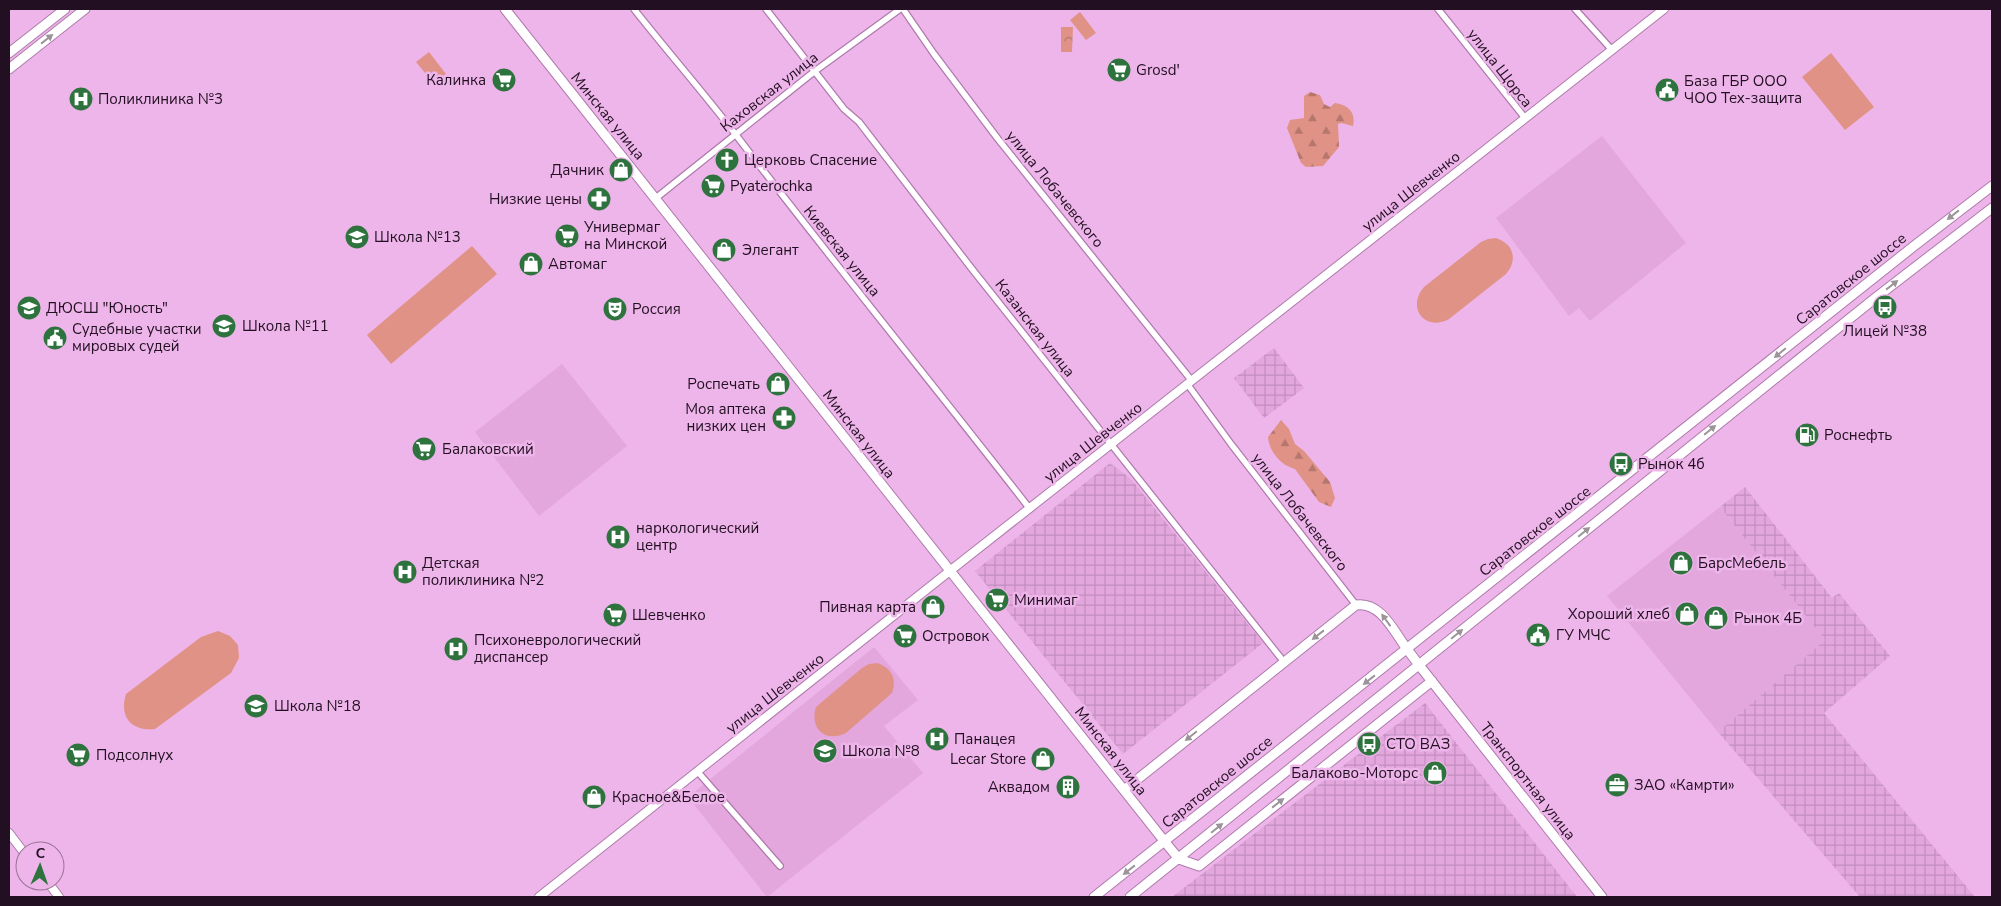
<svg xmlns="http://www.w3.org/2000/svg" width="2001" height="906" font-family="'Nunito Sans',sans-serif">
	<defs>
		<pattern id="industrial-grid" width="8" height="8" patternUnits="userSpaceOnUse" patternTransform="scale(1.25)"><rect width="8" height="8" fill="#e3a7de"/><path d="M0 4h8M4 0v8" fill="none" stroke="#c28fbe"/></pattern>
		<pattern id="forest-firs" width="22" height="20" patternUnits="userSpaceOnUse" patternTransform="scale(1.25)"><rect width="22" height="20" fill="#e09286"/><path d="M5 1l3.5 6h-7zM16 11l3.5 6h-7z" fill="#b5766d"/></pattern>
		<pattern id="park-crowns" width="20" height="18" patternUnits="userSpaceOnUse" patternTransform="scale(1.25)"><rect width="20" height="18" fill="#e09286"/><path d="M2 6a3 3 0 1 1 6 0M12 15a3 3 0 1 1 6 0" fill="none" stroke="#b5766d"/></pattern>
	</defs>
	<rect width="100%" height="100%" fill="#edb5e9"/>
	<!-- built -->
	<path fill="#e3a7de" d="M1602,136L1686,243L1590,321L1579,308L1569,316L1496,218Z
		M562,364L627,446L539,516L475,432Z
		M1720,507L1825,640L1718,732L1607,596Z
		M874,647L918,700L884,726L923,773L767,897L688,797Z"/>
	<!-- industrial -->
	<path fill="url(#industrial-grid)" d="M1274,348L1304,388L1264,418L1234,378Z
		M1110,463L1131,479L1263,643L1123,754L975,571Z
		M1745,487L1832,598L1839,593L1890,656L1824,713L1975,897H1860L1718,732L1825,640L1720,507Z
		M1425,703L1577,897H1172Z"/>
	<!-- grass -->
	<path fill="#e09286" d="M1080,12L1096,33L1086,40L1070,20Z
		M429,52L446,74L434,84L416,62Z
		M1831,53L1874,107L1845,130L1802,77Z
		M1496,238C1514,244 1518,260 1506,274L1449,319C1425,332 1406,308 1424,287L1481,242L1488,239Z
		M472,246L497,274L391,364L367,335Z
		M218,631L230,636L238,645L239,658L231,673L155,729C131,731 119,717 126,694L201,637Z
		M877,663C892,668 897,679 892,693L846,733C826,743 809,729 816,707L862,668L869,664Z"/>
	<!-- forest -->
	<path fill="url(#forest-firs)" d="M1310,92L1320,95L1324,104L1330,107L1335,103C1348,105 1356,112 1353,126L1341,123L1338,124L1339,147L1323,166L1306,167L1301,163L1287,128L1290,120L1304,118V96Z
		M1281,420L1289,429L1295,444L1304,451L1330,482L1335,498L1331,507L1319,502L1295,469C1280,465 1269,451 1268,437Z"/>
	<!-- park -->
	<path fill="url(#park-crowns)" d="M1061,27H1073L1072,52H1061Z"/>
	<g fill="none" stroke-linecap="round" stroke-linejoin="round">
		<defs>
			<path id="minor" d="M634,9C667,51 703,92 736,135C832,261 933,384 1030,509
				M766,9L844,109L859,122L972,269L1284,662
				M903,9L934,54L998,139L1192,381
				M1438,9L1525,118
				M1575,9L1612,50
				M656,198L815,71L900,9
				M1188,385L1231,444L1356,605
				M697,771L780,866"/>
			<path id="tertiary" d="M9,833L25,854
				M47,881L59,897
				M539,897L951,570L1664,9"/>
			<path id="secondary" d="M505,9L1165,842
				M9,53L65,9
				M9,69L85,9
				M1419,665L1602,897
				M1124,790L1356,605C1381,601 1394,632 1407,649
				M1179,859L1199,866L1432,681"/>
			<path id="primary" d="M1407,649L1419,665
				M1165,842L1179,859
				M1094,897L1914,246L1992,186
				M1130,897L1874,299L1992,208"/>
		</defs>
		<!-- minor casing -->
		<use href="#minor" stroke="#af7bac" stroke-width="8"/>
		<!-- tertiary casing -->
		<use href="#tertiary" stroke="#af7bac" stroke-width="10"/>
		<!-- secondary casing -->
		<use href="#secondary" stroke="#af7bac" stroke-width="11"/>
		<!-- primary casing -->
		<use href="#primary" stroke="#af7bac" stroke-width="11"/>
		<!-- minor -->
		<use href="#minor" stroke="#fff" stroke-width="5.5"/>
		<!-- tertiary -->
		<use href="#tertiary" stroke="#fff" stroke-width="8"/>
		<!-- secondary -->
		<use href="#secondary" stroke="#fff" stroke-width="9"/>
		<!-- primary -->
		<use href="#primary" stroke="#fff" stroke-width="9"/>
	</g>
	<!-- one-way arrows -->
	<defs><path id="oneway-solid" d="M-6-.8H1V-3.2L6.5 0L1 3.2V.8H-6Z" transform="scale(1.25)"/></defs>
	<g fill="#9c939b">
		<use href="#oneway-solid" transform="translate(47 39) rotate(-38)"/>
		<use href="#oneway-solid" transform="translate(1953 215) rotate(142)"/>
		<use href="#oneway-solid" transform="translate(1892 285) rotate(-38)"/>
		<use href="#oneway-solid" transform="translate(1780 353) rotate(141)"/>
		<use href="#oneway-solid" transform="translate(1710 430) rotate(-39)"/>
		<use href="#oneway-solid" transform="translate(1584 532) rotate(-39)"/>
		<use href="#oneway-solid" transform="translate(1386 620) rotate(-126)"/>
		<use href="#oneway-solid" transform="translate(1457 634) rotate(-39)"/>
		<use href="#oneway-solid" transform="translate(1318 635) rotate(142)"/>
		<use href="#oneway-solid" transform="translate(1369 680) rotate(142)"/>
		<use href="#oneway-solid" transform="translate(1191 736) rotate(141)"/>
		<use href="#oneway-solid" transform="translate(1278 803) rotate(-38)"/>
		<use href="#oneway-solid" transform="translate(1217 828) rotate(-39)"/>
		<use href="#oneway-solid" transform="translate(1129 870) rotate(142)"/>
	</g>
	<!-- icons -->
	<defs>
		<symbol id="supermarket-disc" viewBox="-11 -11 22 22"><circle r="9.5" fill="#2e733e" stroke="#edb5e9"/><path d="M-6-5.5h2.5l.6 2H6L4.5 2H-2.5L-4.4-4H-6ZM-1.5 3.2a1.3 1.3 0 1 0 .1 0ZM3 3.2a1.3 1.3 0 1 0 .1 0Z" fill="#fff"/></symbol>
		<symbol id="civic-disc" viewBox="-11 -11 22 22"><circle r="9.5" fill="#2e733e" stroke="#edb5e9"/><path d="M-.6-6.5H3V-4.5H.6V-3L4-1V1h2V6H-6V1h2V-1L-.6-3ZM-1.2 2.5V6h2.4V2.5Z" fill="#fff"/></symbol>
		<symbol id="hospital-disc" viewBox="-11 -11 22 22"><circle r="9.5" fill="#2e733e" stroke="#edb5e9"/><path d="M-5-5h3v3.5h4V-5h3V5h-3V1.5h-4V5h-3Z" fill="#fff"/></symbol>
		<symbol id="church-disc" viewBox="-11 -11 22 22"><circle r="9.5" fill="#2e733e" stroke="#edb5e9"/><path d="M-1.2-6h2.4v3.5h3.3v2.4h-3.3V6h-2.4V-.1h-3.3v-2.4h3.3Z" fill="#fff"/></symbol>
		<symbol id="shop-disc" viewBox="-11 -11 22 22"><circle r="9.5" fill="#2e733e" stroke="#edb5e9"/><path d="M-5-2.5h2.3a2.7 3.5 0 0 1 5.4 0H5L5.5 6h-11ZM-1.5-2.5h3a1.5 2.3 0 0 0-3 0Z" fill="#fff"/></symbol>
		<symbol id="pharmacy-disc" viewBox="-11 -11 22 22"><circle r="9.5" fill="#2e733e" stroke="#edb5e9"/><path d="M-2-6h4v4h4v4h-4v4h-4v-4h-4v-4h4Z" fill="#fff"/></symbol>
		<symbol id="school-disc" viewBox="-11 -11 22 22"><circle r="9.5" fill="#2e733e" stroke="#edb5e9"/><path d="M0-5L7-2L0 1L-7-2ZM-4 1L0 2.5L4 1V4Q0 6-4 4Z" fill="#fff"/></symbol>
		<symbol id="bus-disc" viewBox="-11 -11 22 22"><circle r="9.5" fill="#2e733e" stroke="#edb5e9"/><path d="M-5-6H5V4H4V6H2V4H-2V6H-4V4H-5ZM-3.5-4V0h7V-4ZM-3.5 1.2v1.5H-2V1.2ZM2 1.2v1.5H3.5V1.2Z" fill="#fff"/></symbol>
		<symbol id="theatre-disc" viewBox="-11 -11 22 22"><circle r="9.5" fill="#2e733e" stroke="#edb5e9"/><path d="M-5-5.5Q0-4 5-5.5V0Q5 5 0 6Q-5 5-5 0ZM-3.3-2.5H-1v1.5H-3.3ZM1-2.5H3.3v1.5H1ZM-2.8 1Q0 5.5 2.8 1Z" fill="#fff"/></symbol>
		<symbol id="fuel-disc" viewBox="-11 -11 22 22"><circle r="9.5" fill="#2e733e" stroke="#edb5e9"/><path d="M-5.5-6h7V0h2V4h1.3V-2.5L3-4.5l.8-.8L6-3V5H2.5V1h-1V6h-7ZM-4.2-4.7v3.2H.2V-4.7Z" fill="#fff"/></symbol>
		<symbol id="office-disc" viewBox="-11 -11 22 22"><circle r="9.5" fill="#2e733e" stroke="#edb5e9"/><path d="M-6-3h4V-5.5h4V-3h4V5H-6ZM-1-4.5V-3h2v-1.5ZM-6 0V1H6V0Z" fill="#fff"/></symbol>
		<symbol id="building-disc" viewBox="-11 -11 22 22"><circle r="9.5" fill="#2e733e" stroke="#edb5e9"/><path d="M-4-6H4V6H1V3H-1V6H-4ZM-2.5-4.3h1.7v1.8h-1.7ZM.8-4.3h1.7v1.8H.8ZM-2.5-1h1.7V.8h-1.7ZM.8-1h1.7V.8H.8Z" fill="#fff"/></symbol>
	</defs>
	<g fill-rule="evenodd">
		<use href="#supermarket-disc" x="1105" y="56" width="28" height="28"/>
		<use href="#supermarket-disc" x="490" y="66" width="28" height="28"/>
		<use href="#civic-disc" x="1653" y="76" width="28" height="28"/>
		<use href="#hospital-disc" x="67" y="85" width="28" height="28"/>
		<use href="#church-disc" x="713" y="146" width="28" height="28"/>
		<use href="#shop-disc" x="607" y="156" width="28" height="28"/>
		<use href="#supermarket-disc" x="699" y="172" width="28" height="28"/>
		<use href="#pharmacy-disc" x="585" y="185" width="28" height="28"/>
		<use href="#supermarket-disc" x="553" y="222" width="28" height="28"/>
		<use href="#school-disc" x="343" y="223" width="28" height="28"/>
		<use href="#shop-disc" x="710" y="236" width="28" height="28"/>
		<use href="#shop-disc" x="517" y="250" width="28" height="28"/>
		<use href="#bus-disc" x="1871" y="293" width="28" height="28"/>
		<use href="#school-disc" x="15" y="294" width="28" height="28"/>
		<use href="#theatre-disc" x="601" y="295" width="28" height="28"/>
		<use href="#school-disc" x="210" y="312" width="28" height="28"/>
		<use href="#civic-disc" x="41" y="324" width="28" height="28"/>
		<use href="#shop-disc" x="764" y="370" width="28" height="28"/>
		<use href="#pharmacy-disc" x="770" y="404" width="28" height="28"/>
		<use href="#fuel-disc" x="1793" y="421" width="28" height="28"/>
		<use href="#supermarket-disc" x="410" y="435" width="28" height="28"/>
		<use href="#bus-disc" x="1607" y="450" width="28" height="28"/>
		<use href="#hospital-disc" x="604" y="523" width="28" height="28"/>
		<use href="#shop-disc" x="1667" y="549" width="28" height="28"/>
		<use href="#hospital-disc" x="391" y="558" width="28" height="28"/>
		<use href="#supermarket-disc" x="983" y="586" width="28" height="28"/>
		<use href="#shop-disc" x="919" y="593" width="28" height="28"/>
		<use href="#shop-disc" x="1673" y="600" width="28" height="28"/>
		<use href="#supermarket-disc" x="601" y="601" width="28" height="28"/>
		<use href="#shop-disc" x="1702" y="604" width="28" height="28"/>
		<use href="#civic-disc" x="1524" y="621" width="28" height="28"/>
		<use href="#supermarket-disc" x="891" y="622" width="28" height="28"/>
		<use href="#hospital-disc" x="442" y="635" width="28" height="28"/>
		<use href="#school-disc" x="242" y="692" width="28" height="28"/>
		<use href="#hospital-disc" x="923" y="725" width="28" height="28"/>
		<use href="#bus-disc" x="1355" y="730" width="28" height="28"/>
		<use href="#school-disc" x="811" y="737" width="28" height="28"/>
		<use href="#supermarket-disc" x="64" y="741" width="28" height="28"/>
		<use href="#shop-disc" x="1029" y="745" width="28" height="28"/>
		<use href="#shop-disc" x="1421" y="759" width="28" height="28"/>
		<use href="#office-disc" x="1603" y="771" width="28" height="28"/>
		<use href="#building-disc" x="1054" y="773" width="28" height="28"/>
		<use href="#shop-disc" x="580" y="783" width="28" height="28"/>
	</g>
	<g text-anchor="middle" stroke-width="5" stroke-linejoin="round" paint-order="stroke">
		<!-- street labels -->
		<g font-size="15" fill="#220f21" stroke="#edb5e9">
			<text transform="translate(1500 68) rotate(52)" y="5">улица Щорса</text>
			<text transform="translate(769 92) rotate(-38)" y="5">Каховская улица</text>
			<text transform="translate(608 116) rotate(51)" y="5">Минская улица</text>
			<text transform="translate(1055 189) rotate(51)" y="5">улица Лобачевского</text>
			<text transform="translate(1411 191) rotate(-38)" y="5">улица Шевченко</text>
			<text transform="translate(842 251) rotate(51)" y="5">Киевская улица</text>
			<text transform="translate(1851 279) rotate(-39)" y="5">Саратовское шоссе</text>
			<text transform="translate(1035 328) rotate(52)" y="5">Казанская улица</text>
			<text transform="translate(859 434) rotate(52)" y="5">Минская улица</text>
			<text transform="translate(1093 442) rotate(-38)" y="5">улица Шевченко</text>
			<text transform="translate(1300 512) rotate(52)" y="5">улица Лобачевского</text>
			<text transform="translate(1535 531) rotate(-38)" y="5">Саратовское шоссе</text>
			<text transform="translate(775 693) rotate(-38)" y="5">улица Шевченко</text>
			<text transform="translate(1111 751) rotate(52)" y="5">Минская улица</text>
			<text transform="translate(1528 781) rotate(52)" y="5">Транспортная улица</text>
			<text transform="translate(1217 782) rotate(-39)" y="5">Саратовское шоссе</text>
		</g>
		<!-- poi labels -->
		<g font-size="15" fill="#220f21" stroke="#edb5e9" text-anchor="start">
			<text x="1136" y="75">Grosd'</text>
			<text x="486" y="85" text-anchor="end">Калинка</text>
			<text x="1684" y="86">База ГБР ООО<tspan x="1684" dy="17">ЧОО Тех-защита</tspan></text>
			<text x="98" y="104">Поликлиника №3</text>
			<text x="744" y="165">Церковь Спасение</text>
			<text x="604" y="175" text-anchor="end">Дачник</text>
			<text x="730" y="191">Pyaterochka</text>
			<text x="582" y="204" text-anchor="end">Низкие цены</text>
			<text x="584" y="232">Универмаг<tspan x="584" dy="17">на Минской</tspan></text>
			<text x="374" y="242">Школа №13</text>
			<text x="742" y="255">Элегант</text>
			<text x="548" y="269">Автомаг</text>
			<text x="46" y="313">ДЮСШ "Юность"</text>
			<text x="632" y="314">Россия</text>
			<text x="242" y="331">Школа №11</text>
			<text x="72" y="334">Судебные участки<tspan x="72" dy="17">мировых судей</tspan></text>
			<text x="1885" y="336" text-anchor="middle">Лицей №38</text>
			<text x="760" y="389" text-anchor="end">Роспечать</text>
			<text x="766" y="414" text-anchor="end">Моя аптека<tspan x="766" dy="17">низких цен</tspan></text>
			<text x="1824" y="440">Роснефть</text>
			<text x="442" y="454">Балаковский</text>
			<text x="1638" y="469">Рынок 4б</text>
			<text x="636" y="533">наркологический<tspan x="636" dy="17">центр</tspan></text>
			<text x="422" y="568">Детская<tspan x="422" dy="17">поликлиника №2</tspan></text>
			<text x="1698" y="568">БарсМебель</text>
			<text x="1014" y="605">Минимаг</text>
			<text x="916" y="612" text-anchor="end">Пивная карта</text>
			<text x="1670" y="619" text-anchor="end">Хороший хлеб</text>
			<text x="632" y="620">Шевченко</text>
			<text x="1734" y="623">Рынок 4Б</text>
			<text x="1556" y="640">ГУ МЧС</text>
			<text x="922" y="641">Островок</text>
			<text x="474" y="645">Психоневрологический<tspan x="474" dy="17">диспансер</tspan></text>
			<text x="274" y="711">Школа №18</text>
			<text x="954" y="744">Панацея</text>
			<text x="1386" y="749">СТО ВАЗ</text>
			<text x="842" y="756">Школа №8</text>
			<text x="96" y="760">Подсолнух</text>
			<text x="1026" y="764" text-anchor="end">Lecar Store</text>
			<text x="1418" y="778" text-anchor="end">Балаково-Моторс</text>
			<text x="1634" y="790">ЗАО «Камрти»</text>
			<text x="1050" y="792" text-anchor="end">Аквадом</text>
			<text x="612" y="802">Красное&amp;Белое</text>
		</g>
	</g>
	<!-- border -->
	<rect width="2001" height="906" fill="none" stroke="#220f21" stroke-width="20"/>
	<!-- north arrow -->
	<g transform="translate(40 866) rotate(2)"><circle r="24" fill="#edb5e9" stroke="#9c7399"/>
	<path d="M0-4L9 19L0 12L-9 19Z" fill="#2e733e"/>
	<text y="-8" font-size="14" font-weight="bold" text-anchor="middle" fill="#220f21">С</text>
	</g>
</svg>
